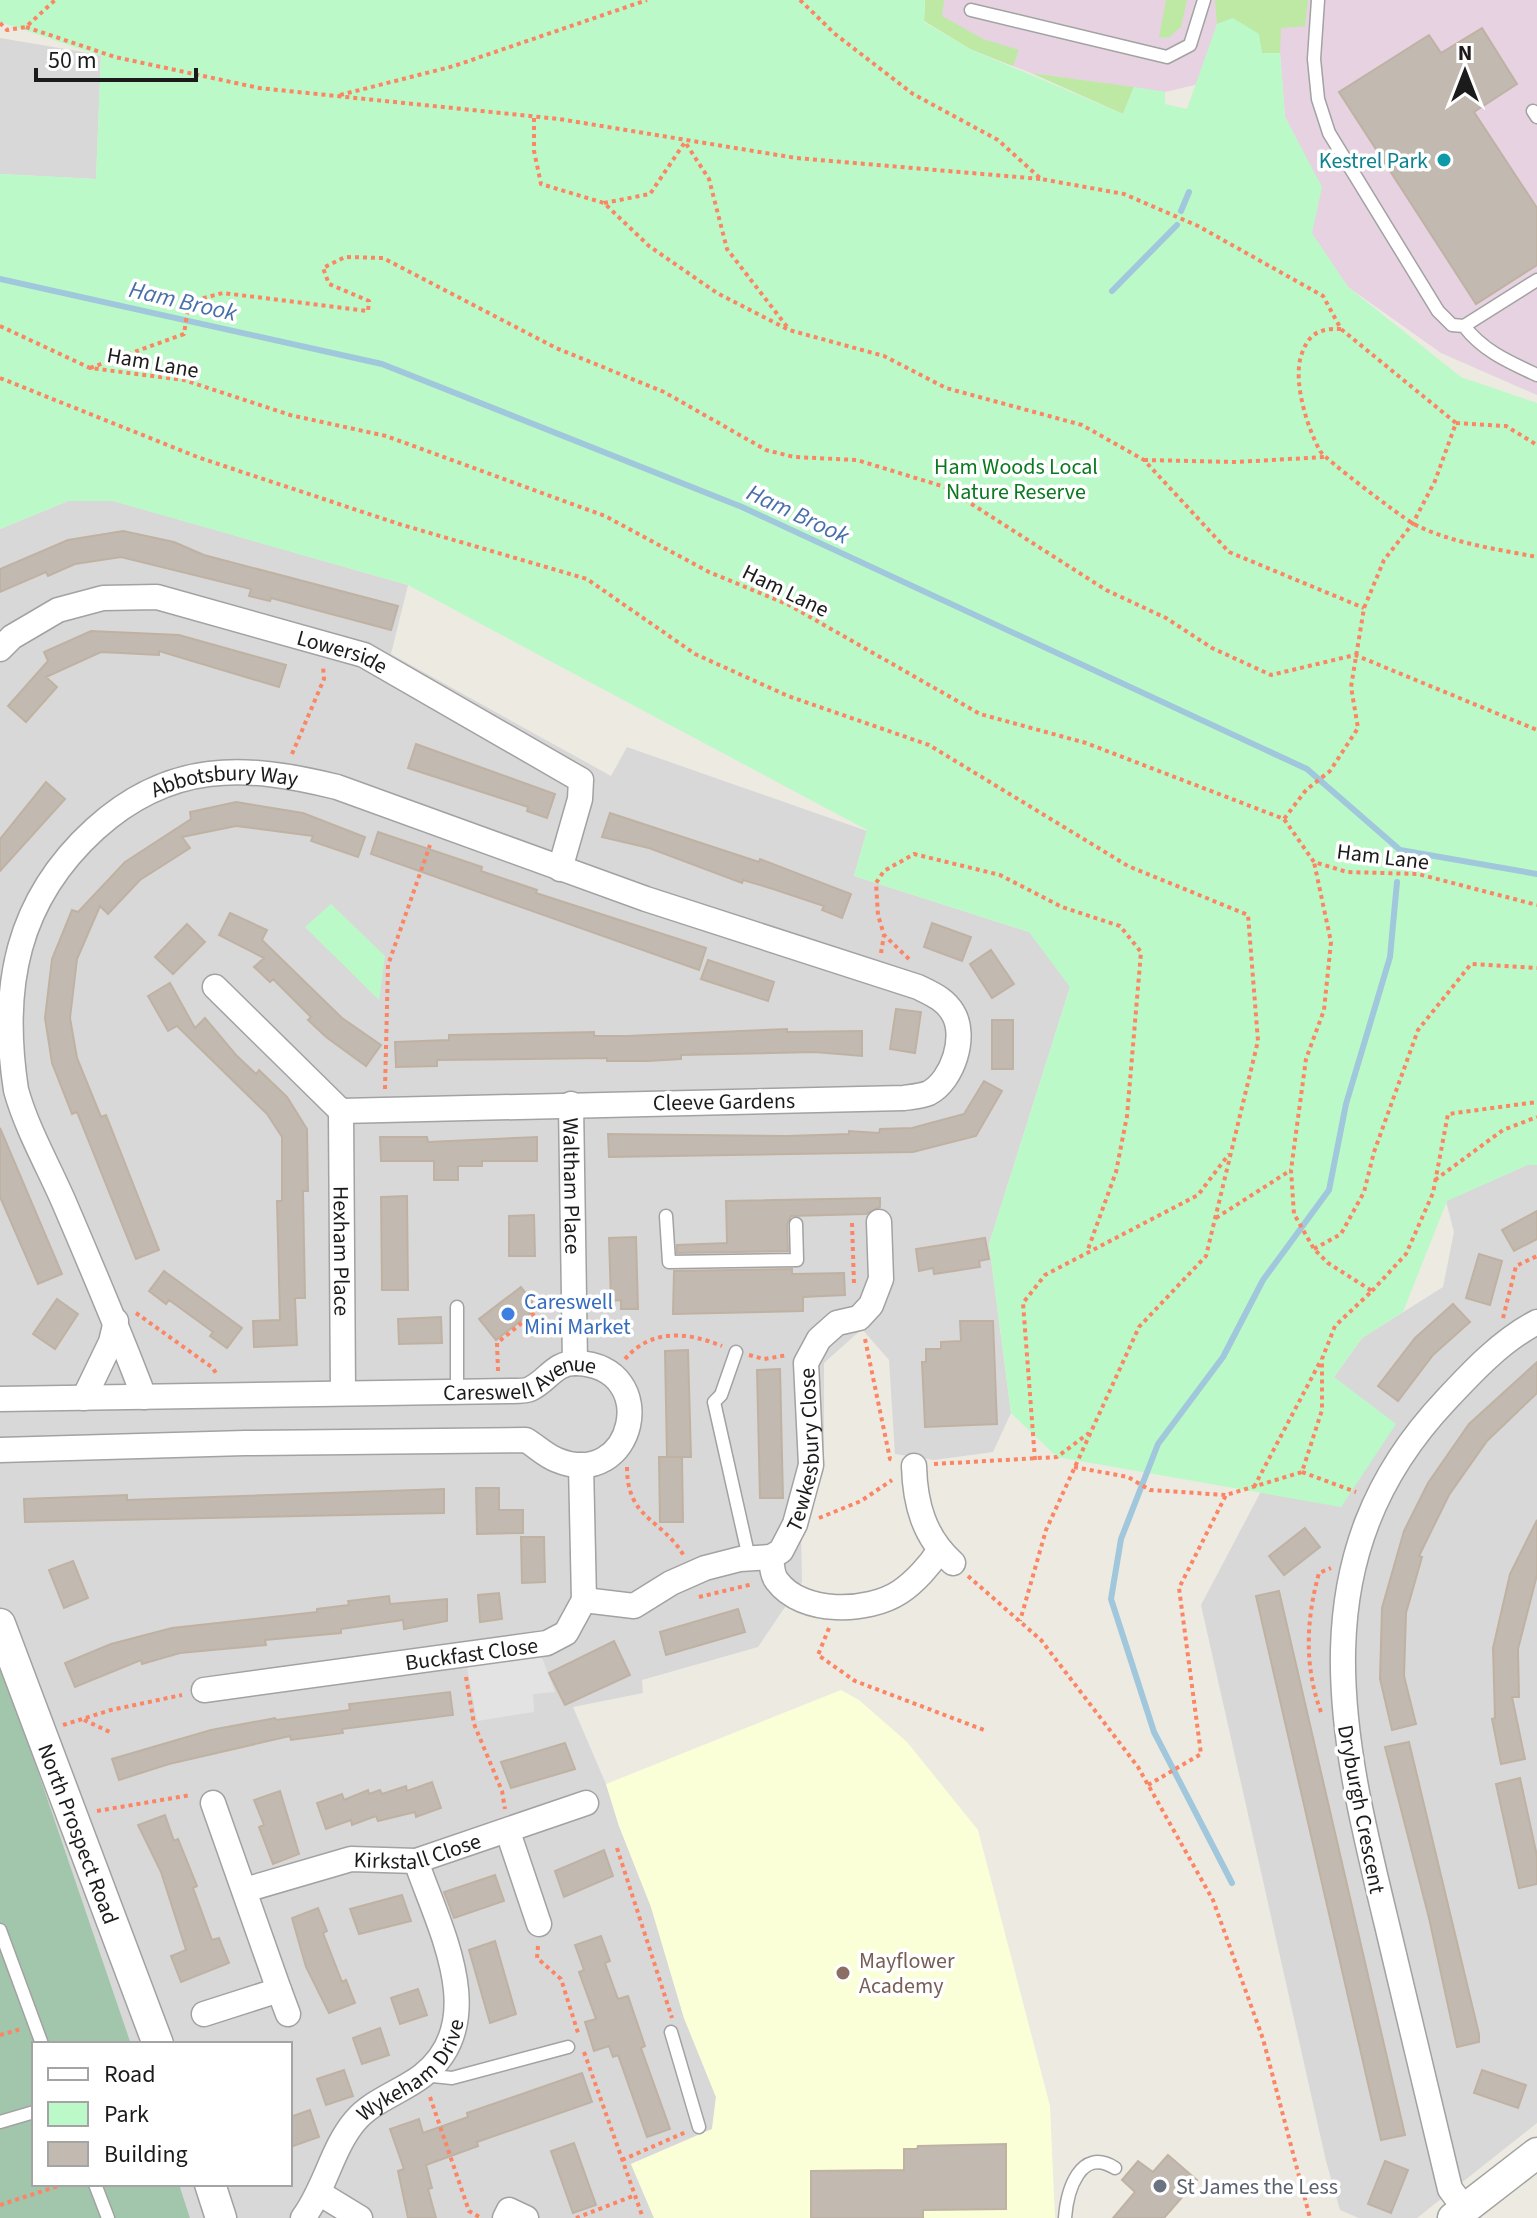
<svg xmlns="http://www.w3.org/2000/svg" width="1537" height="2218" font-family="'Source Sans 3',sans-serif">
	<rect width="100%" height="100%" fill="#edeae1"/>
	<!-- residential -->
	<path fill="#d9d8d8" d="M0,38L101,55L96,179L0,174Z
		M68,501H114L408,585L391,654L611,776L627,747L867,831L854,876L1082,949L989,1244L1011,1413L993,1452L934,1460L895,1454L889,1360L862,1329L824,1363V1470L801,1533L802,1582L758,1647L642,1680L643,1693L573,1707L606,1784L619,1826L651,1907L684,2018L716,2097L712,2129L631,2164L654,2218H190L179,2184H290V2044H131L0,1660V529Z
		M1527,1165H1537V2123L1417,2218H1359L1340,2210L1326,2161L1201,1605L1286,1444L1362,1338L1443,1287L1454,1232L1446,1201Z"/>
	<!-- industrial -->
	<path fill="#e6d2e0" d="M925,0H1537V395L1441,353L1348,287L1311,233L1321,187L1285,117L1280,53L1217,24L1199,84L1165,92L1031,73L970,49Z"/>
	<!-- education -->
	<path fill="#faffd8" d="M841,1690L859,1700L907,1742L978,1830L1050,2106L1055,2218H654L631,2164L712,2129L716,2097L684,2018L651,1907L619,1826L606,1784Z"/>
	<!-- grass -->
	<path fill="#bee9a5" d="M925,0H944L942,16L983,39L1019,50L1013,66L970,49L924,21Z
		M1166,0H1187L1181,27L1168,38L1159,37Z
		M1215,0H1308L1305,26L1281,28L1280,53H1262L1233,18L1217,24Z
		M1031,73L1134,87L1123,114Z"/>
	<!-- cemetery -->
	<path fill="#a1c6ab" d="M0,1660L131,2044H34V2184H179L190,2218H0Z"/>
	<!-- park -->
	<path fill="#bbfac8" d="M0,0H925L924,22L970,49L1123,114L1134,87L1165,92V104L1187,109L1217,24L1233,18L1259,34L1262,53H1280L1285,117L1322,187L1312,233L1348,287L1461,377L1537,403V1165H1527L1447,1201L1403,1312L1362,1338L1334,1377L1396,1424L1341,1507L1057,1457L1011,1413L989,1244L1070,987L1029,932L854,876L867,830L408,585L113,501H68L0,529V174L96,179L101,56L0,22Z
		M331,904L385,956L379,1000L305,927Z"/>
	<!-- parking -->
	<path fill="#e3e3e3" d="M541,1655L555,1692L533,1694L534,1712L477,1721L466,1662Z"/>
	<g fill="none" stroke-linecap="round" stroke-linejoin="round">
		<!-- stream -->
		<path stroke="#a0c7dc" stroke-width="6" d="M1181,211L1189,192
			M0,279L382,364L742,507L1307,769L1400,850L1537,874
			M1112,291L1177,225
			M1232,1883L1154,1732L1111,1599L1121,1539L1158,1444L1223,1357L1263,1280L1329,1190L1346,1104L1390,957L1397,882"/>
	</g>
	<!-- building -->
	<path fill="#c2b9b0" stroke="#bfb2a3" stroke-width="2" d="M1482,28L1517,84L1474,112L1537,208V265L1476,304L1339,92L1429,35L1441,53Z
		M123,531L174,542L204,555L398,606L391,630L271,598L270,601L249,596L251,589L121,557L75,564L48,576L46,572L0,592V569L68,540Z
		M91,631L179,635L286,665L279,687L159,651V655L101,652L46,677L57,687L26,722L8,706L48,661L44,652Z
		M416,744L555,794L547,818L527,811L528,807L408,768Z
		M46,782L65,799L0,871V839Z
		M236,802L303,813L365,837L358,857L311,841L313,836L236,826L182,837L190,848L140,880L108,914L100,906L77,959L70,1018L77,1058L101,1117L106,1115L159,1250L136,1259L77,1112L72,1114L52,1063L45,1018L52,959L72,910L78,912L125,862L191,819L190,812Z
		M610,813L759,862L760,859L851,894L842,918L822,910L824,906L773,889L743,880L742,883L649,848L602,837Z
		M378,832L482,867L481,871L537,890L536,893L706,948L699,970L371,854Z
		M230,913L267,930L262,940L342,1018L381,1045L366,1066L326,1037L308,1020L311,1017L273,979L270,982L254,967L264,958L219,935Z
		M932,923L971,937L962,961L924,947Z
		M187,924L205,942L173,974L155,957Z
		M991,950L1014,984L992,998L970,964Z
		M708,960L774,982L768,1001L701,979Z
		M170,983L195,1028L205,1018L236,1055L256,1074L259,1070L287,1097L307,1129L308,1191H303L305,1298H295L297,1345L254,1347L253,1321L280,1320L277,1201H282V1137L267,1114L177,1026L168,1031L148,996Z
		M896,1009L921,1012L915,1053L890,1049Z
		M992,1020H1013V1069H992Z
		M787,1029V1032L862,1031V1056L814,1052L681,1055V1059L648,1061H607V1058L437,1060V1066L396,1067L395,1042L449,1040V1035L594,1032V1036H627Z
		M984,1081L1002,1091L976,1136L913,1152L609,1157L608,1134L787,1136L849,1134V1131L879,1133L880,1129L912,1128L964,1114Z
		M0,1128L62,1274L38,1284L0,1197Z
		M380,1137H427L428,1142L537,1137V1161H482V1166H458V1180H434V1161H381Z
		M407,1196L408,1290H382L381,1197Z
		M880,1198V1207L866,1214L791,1216L787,1224L788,1251L677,1253V1245L727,1243L726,1201Z
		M1537,1211V1239L1514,1251L1502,1230Z
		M534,1215L535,1256H509V1216Z
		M636,1237L638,1309H621V1300L611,1301L609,1238Z
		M985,1238L989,1259L979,1261L980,1267L934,1274L933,1268L919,1271L916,1249Z
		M1479,1254L1502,1261L1490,1305L1466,1298Z
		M792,1269V1274L844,1273L845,1295L803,1297V1311L673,1314L674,1271Z
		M164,1271L242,1328L227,1348L210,1336L213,1332L169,1300L166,1304L149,1291Z
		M521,1287L537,1308L496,1340L479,1319Z
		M57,1299L78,1314L55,1349L33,1334Z
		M1453,1304L1470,1322L1433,1355L1398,1401L1378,1386L1415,1338Z
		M441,1317L442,1343L399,1344L398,1319Z
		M960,1321H993L997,1424L925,1427L922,1362H926V1349H941V1342L961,1341Z
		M688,1350L691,1457H667L665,1351Z
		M1537,1362V1393L1487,1441L1449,1495L1419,1556L1422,1557L1406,1613L1404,1676L1416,1724L1392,1730L1380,1679L1382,1608L1404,1531L1428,1483L1469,1424Z
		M780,1369L783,1498H760L757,1370Z
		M659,1457H682L683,1522H660Z
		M476,1488H499V1510H523V1533L477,1534Z
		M444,1489V1513L25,1522L24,1499L127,1495V1500Z
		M1537,1520V1575L1518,1649L1519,1697H1512L1525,1759L1501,1764L1492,1719L1495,1718L1493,1648L1510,1574Z
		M1305,1528L1320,1547L1284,1575L1269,1556Z
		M521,1537H544L545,1582L522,1583Z
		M73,1561L88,1598L64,1608L49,1570Z
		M1279,1591L1405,2135L1381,2140L1256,1596Z
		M499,1593L502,1619L480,1622L478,1595Z
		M389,1596L390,1604L447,1599V1621L404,1629L403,1620L341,1629V1633L265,1640L266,1645L180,1653L142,1664L141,1660L75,1687L65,1663L111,1644L172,1628L317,1612V1609L349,1605L348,1601Z
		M738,1609L745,1632L666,1655L660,1632Z
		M614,1641L630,1675L565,1705L549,1673Z
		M450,1692L453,1715L342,1729L343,1733L291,1740L290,1736L169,1764L119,1780L112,1759L211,1730L275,1718L276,1720L350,1710L349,1704Z
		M1409,1742L1479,2034V2042L1457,2047L1429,1918L1385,1747Z
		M565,1743L575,1769L511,1788L501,1762Z
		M1520,1778L1537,1856V1884L1519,1888L1496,1784Z
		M432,1782L441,1808L416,1817L415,1812L378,1821L376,1816L352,1825L351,1820L326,1829L317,1803L342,1794L344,1800L368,1790L369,1794L380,1790L382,1794L406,1786L407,1791Z
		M280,1791L299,1854L273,1864L259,1827L264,1825L254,1800Z
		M165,1815L174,1841L178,1839L197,1886L193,1888L212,1940L219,1938L229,1963L181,1982L171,1956L186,1950L161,1872L138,1825Z
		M604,1850L613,1876L564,1897L555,1871Z
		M495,1875L504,1901L454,1918L444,1892Z
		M402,1895L411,1921L359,1934L350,1909Z
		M318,1908L327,1931L323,1933L342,1982L346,1980L355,2003L329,2013L306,1967L292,1918Z
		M601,1936L610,1961L605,1963L618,1999L628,1996L645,2046L641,2048L670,2129L647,2137L618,2055L613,2057L609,2046L594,2051L585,2022L596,2019L579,1972L584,1970L575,1945Z
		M495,1941L516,2014L490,2023L469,1950Z
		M418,1989L427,2015L400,2024L391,1998Z
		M380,2028L389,2055L362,2064L353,2038Z
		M344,2070L353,2096L326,2105L317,2079Z
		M1482,2070L1526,2085L1518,2108L1474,2093Z
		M582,2073L592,2102L477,2142L478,2146L426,2165L432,2188L428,2189L436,2218H408L398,2171L404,2169L390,2129L419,2119L423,2133L468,2117L467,2113Z
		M310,2110L319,2137L290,2147V2117Z
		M574,2143L596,2205L573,2213L551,2151Z
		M1006,2144V2209L923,2210V2218H811V2171L904,2170V2149H917L918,2146Z
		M1168,2155L1197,2180L1164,2218H1113L1135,2192L1122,2180L1138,2161L1153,2172Z
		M1385,2161L1408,2170L1391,2213L1368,2204Z"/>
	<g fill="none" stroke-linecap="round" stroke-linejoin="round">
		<defs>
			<path id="service" d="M1318,0L1314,59L1318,99L1329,133L1438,311L1452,325L1464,326L1537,280
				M971,10L1167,57L1190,45L1204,0
				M1533,111L1537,117
				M1464,326C1483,351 1509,362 1537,375
				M666,1216L669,1262L797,1260L796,1224
				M736,1352L721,1395L714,1402L749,1558
				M457,1392V1307
				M0,1930L42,2044
				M671,2032L699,2127
				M423,2075L452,2078L568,2047
				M0,2122L34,2112
				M95,2184L108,2218
				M1065,2218C1067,2191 1080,2146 1115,2168"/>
			<g id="minor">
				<path id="s1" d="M0,649L12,637L58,610L103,598L157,597L364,655L581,780L580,799L560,869"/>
				<path d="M215,987L341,1111"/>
				<path id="s2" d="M571,1104L575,1363"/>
				<path id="s3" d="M341,1111L343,1392"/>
				<path id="s4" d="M144,1397C120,1333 93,1270 66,1207C50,1169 27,1130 16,1090C0,986 17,900 95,829C170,761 245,764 337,787L646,899L918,987C932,994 945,999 953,1013C967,1036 953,1080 929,1093C922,1096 911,1097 904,1098L341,1111"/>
				<path d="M84,1398L111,1342L116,1321"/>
				<path id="s5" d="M0,1399L512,1391C517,1391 526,1391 530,1389C548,1381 554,1362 577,1363C663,1367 634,1492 557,1460C546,1456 536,1446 526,1440L245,1443L0,1450"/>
				<path d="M914,1466C915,1504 924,1537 953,1563"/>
				<path d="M771,1557C772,1565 772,1575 777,1581C802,1615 868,1613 900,1592C915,1582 930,1565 939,1551"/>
				<path id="s6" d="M584,1600L634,1606L671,1583L705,1568L740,1559L771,1557L781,1551L795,1524L811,1465L806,1363L819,1339L837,1323L859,1318L871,1305L881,1279L879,1222"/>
				<path id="s7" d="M204,1690L547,1643L566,1633L584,1600L581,1465"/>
				<path d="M508,1832L539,1924"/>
				<path id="s8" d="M245,1890L351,1859L416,1861L586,1803"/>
				<path d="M279,1990L288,2014"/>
				<path d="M204,2014L279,1990L213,1803"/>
				<path d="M319,2193L360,2218"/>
				<path d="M1465,2209L1450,2189C1429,2101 1408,2013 1387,1925C1341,1736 1296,1559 1446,1400C1473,1371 1501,1341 1537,1322"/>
				<path id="s9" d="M303,2218C325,2189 332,2148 355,2121C373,2100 401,2092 422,2076C492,2022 438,1926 416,1861"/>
				<path d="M505,2218L509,2210L526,2218"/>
			</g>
			<g id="tertiary">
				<path id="s10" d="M0,1624L158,2044"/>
				<path d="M210,2184L221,2218"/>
				<path d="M1453,2218L1537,2153"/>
			</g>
		</defs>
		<!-- service casing -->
		<use href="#service" stroke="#a2a2a2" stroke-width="15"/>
		<!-- minor casing -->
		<use href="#minor" stroke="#a2a2a2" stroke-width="27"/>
		<!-- tertiary casing -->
		<use href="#tertiary" stroke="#a2a2a2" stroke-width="33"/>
		<!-- path -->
		<path stroke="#fb8564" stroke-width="4" stroke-dasharray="4 4" stroke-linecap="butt" d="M800,0L835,34L913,94L998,140L1041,179L1124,194L1198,226L1323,296L1341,329L1456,423L1435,481L1413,523L1384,560L1364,608L1351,687L1358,728L1330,771L1306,790L1284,819
			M0,23L7,30L26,27L55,0
			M26,27L115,57L259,88L559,119L796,158L1041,179
			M340,95L454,66L647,0
			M534,118V151L541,184L604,203L649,246L717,293L789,330L884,356L946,388L1082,425L1144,460L1229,552L1364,608
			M604,203L650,194L685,142L709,179L727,249L788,328
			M0,326L90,368L184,380L290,415L386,436L605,516L709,572L789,605L980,714L1086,743L1284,819L1314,862L1347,872L1418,874L1537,905
			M1341,329C1319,328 1308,334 1301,356C1293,382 1307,427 1320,451C1326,460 1399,515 1412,523C1449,543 1497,549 1537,557
			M90,368L184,334L187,314L196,300L223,293L368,311L369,301L329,284L323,268L345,257L383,258L556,348L664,392L766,450L794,457L857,460L945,487L1106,590L1166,618L1212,648L1271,675L1355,655L1537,730
			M0,378L200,458L399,524L587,579L695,654L788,696L929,745L1128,866L1248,915L1258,1041L1206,1256L1139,1327L1046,1530L1020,1621
			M1456,423L1506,426L1537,445
			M1144,460L1236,462L1325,457
			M292,754L324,679L323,666
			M881,953L884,935
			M909,959L884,935L878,915L876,883L884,871L914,854L1000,875L1062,907L1120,926L1141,952L1127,1116L1116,1172L1087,1252
			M385,1089L388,965L430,845
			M1435,1180L1503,1130L1537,1117
			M1216,1218L1291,1170
			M852,1223L854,1284
			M1314,1249L1341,1234L1364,1192L1374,1152L1418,1030L1471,964L1537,968
			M1372,1291L1406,1254L1433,1193L1448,1114L1537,1102
			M136,1313L213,1368L217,1375
			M1503,1318L1516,1266L1537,1256
			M865,1339L890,1459L894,1460
			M749,1355L764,1359L788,1355
			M625,1359C652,1328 687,1332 722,1346
			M498,1371L497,1343L544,1305H552
			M1035,1460L1023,1303L1045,1275L1198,1195L1229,1154
			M934,1464L1057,1457L1089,1433
			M627,1467C627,1520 662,1518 684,1556
			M1074,1467L1128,1477L1150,1490L1226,1495
			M1302,1472L1356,1492
			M1254,1487L1320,1362
			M819,1518L861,1501L892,1480
			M968,1576L1041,1640L1138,1767L1213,1900L1263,2039L1310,2218
			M699,1597L753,1584
			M829,1628L818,1655L855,1681L984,1730
			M466,1677L474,1724L502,1791L505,1809
			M1321,1712C1304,1666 1306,1620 1319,1573L1331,1568
			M84,1720L112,1733
			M63,1725L111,1710L182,1695
			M1148,1785L1201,1754L1179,1588L1226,1495L1302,1472L1322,1410V1359L1335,1326L1372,1291L1328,1263L1314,1249L1294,1214L1291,1170L1306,1059L1324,1010L1331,942L1314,862
			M97,1811L191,1795
			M617,1848L672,2018
			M538,1946L537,1958L561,1979L579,2036
			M0,2035L21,2029
			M584,2052L643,2218
			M430,2097L469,2211L481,2218
			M622,2160L686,2132
			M0,2205L64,2184
			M576,2218L633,2196"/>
		<!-- service -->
		<use href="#service" stroke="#fff" stroke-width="12"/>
		<!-- minor -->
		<use href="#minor" stroke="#fff" stroke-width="24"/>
		<!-- tertiary -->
		<use href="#tertiary" stroke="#fff" stroke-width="30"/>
	</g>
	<!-- markers -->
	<circle fill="#0f9aa8" stroke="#fff" stroke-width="3" cx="1444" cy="160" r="8"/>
	<circle fill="#3f7fe0" stroke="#fff" stroke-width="3" cx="508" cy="1314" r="8"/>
	<circle fill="#8d6e63" stroke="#fff" stroke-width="3" cx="843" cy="1973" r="8"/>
	<circle fill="#6b7280" stroke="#fff" stroke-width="3" cx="1160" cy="2186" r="8"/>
	<g text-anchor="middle" stroke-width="7" stroke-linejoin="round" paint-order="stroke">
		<!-- culture labels -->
		<g font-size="22" fill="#0d838f" stroke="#fff" text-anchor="end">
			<text x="1428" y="168">Kestrel Park</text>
		</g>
		<!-- street labels -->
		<g font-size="22" fill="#1b1b1b" stroke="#fff">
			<text transform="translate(153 362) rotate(10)" y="8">Ham Lane</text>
			<text transform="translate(786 590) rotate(26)" y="8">Ham Lane</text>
			<text dy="8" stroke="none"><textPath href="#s1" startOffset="364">Lowerside</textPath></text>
			<text dy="8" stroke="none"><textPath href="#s4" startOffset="762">Abbotsbury Way</textPath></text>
			<text transform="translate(1383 856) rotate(7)" y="8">Ham Lane</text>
			<text transform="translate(724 1101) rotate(-1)" y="8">Cleeve Gardens</text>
			<text dy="8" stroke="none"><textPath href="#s2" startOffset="82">Waltham Place</textPath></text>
			<text dy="8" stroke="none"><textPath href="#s3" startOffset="140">Hexham Place</textPath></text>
			<text dy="8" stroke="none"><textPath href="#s5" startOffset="524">Careswell Avenue</textPath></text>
			<text dy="8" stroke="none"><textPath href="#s6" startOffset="316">Tewkesbury Close</textPath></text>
			<text dy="8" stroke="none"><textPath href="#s7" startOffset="270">Buckfast Close</textPath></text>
			<text transform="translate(1362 1809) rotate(79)" y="8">Dryburgh Crescent</text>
			<text dy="8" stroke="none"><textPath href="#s10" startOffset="224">North Prospect Road</textPath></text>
			<text dy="8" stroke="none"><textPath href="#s8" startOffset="178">Kirkstall Close</textPath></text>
			<text dy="8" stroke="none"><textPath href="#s9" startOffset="188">Wykeham Drive</textPath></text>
		</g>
		<!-- park labels -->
		<g font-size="22" fill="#0a7920" stroke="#fff">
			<text x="1016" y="474">Ham Woods Local<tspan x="1016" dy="25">Nature Reserve</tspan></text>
		</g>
		<!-- shop labels -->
		<g font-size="22" fill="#366cbe" stroke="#fff" text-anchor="start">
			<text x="524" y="1309">Careswell<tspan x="524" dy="25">Mini Market</tspan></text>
		</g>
		<!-- education labels -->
		<g font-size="22" fill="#785e54" stroke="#fff" text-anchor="start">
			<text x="859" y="1968">Mayflower<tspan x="859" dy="25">Academy</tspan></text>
		</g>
		<!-- worship labels -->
		<g font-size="22" fill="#5b616d" stroke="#fff" text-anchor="start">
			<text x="1176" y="2194">St James the Less</text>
		</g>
		<!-- water labels -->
		<g font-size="24" font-style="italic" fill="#486eab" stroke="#fff">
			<text transform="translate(183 301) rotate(13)" y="8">Ham Brook</text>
			<text transform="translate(798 514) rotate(25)" y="8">Ham Brook</text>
		</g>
	</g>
	<!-- legend -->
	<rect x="32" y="2042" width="260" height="144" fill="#ffffff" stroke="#a4a4a4" stroke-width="2"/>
	<rect x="48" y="2068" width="40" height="12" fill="#ffffff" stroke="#a4a4a4" stroke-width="2"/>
	<text x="104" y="2082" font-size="24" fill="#1b1b1b">Road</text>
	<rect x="48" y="2102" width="40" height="24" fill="#bbfac8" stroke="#a4a4a4" stroke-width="2"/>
	<text x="104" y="2122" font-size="24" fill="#1b1b1b">Park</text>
	<rect x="48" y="2142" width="40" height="24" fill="#c2b9b0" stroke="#a4a4a4" stroke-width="2"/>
	<text x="104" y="2162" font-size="24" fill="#1b1b1b">Building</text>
	<!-- north arrow -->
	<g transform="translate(1465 72)" stroke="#ffffff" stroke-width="6" paint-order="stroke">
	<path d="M0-6L14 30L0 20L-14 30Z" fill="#1b1b1b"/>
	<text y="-12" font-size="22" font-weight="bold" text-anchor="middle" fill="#1b1b1b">N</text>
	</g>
	<!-- scale -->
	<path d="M36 68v12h160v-12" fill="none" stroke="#1b1b1b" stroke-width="4"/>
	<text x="48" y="68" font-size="24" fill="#1b1b1b" stroke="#ffffff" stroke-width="6" paint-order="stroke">50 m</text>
</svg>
